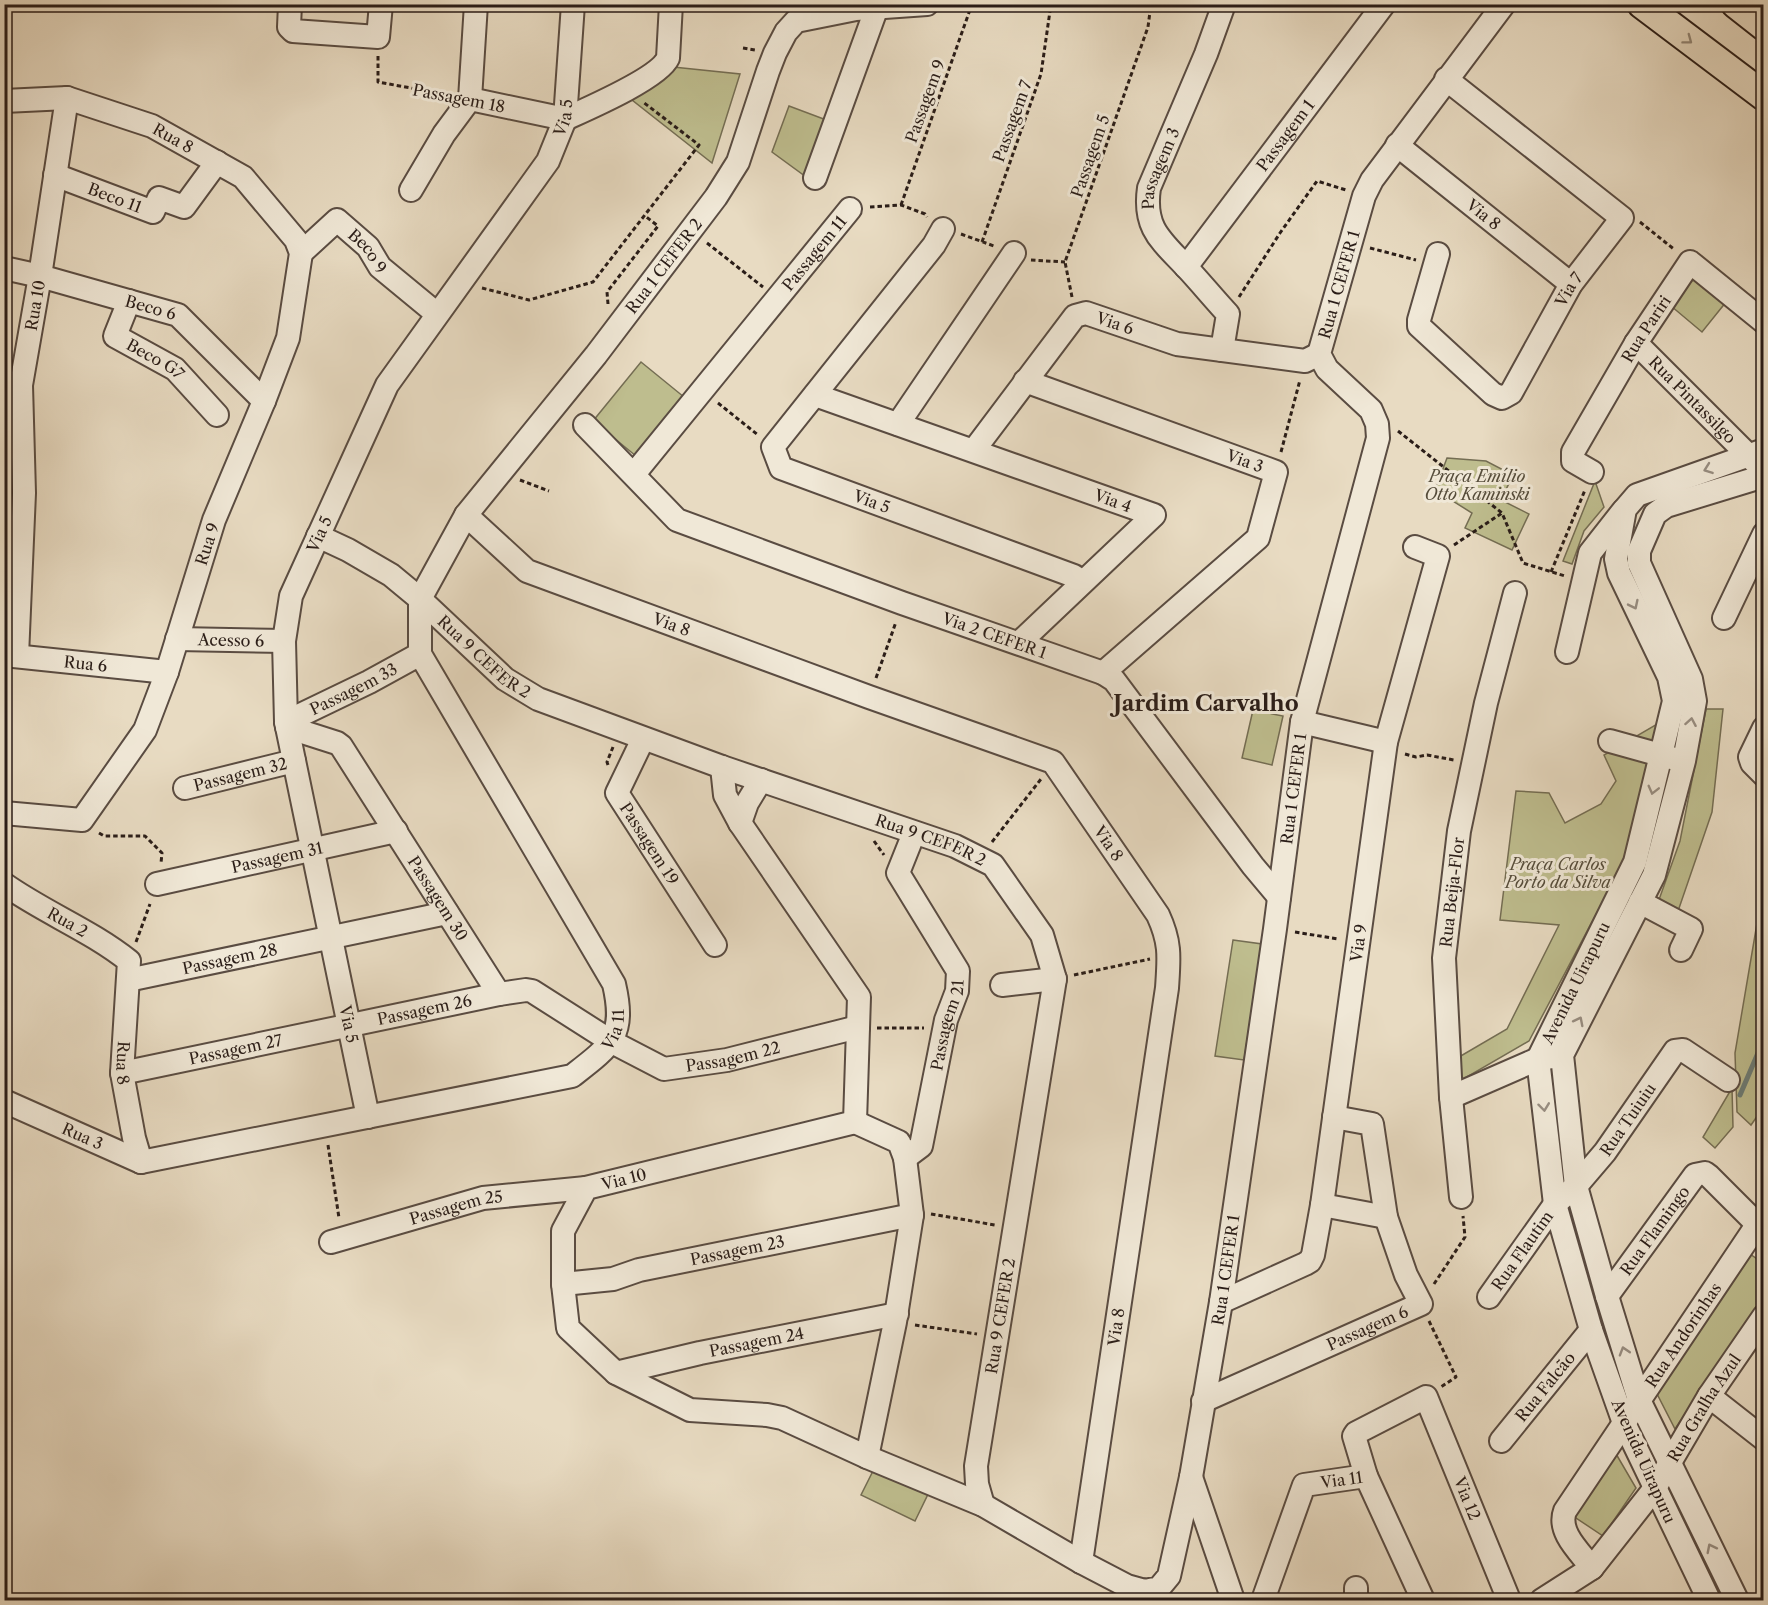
<svg xmlns="http://www.w3.org/2000/svg" width="1768" height="1605" font-family="'Libre Caslon Text',serif">
	<rect width="100%" height="100%" fill="#e8dbc2"/>
	<filter id="stains"><feTurbulence type="fractalNoise" baseFrequency=".00333" numOctaves="4"/><feColorMatrix values="0 0 0 0 .2 0 0 0 0 .09 0 0 0 0 .02 0 0 0 .5 -.17"/></filter>
	<radialGradient id="worn" r=".72"><stop offset=".6" stop-color="#630" stop-opacity="0"/><stop offset="1" stop-color="#630" stop-opacity=".3"/></radialGradient>
	<!-- green -->
	<path fill="#bebd8e" stroke="#746d53" stroke-width="1.5" d="M673,67L740,74L712,163L627,96Z
		M789,106L829,121L809,179L772,152Z
		M1695,277L1726,302L1702,332L1671,306Z
		M641,362L684,397L636,456L593,421Z
		M1447,458L1486,461L1513,475L1501,500L1529,514L1512,550L1465,528L1472,513L1435,490Z
		M1595,481L1604,507L1584,531L1572,564L1563,561Z
		M1706,709H1723L1712,812L1676,917L1656,908L1680,841Z
		M1253,710L1283,716L1272,765L1242,758Z
		M1664,720L1622,865L1529,1041L1460,1081L1459,1057L1507,1029L1559,925L1500,920L1516,791L1549,793L1565,823L1601,804L1616,781L1604,755Z
		M1763,888V1108L1751,1125L1737,1112L1735,1053Z
		M1233,940L1262,944L1244,1060L1215,1056Z
		M1732,1088L1733,1127L1715,1148L1703,1137Z
		M1744,1250L1763,1263V1297L1675,1429L1653,1386Z
		M1612,1447L1636,1488L1603,1536L1570,1514Z
		M877,1463L931,1488L915,1521L861,1495Z"/>
	<g fill="none" stroke-linecap="round" stroke-linejoin="round">
		<!-- stream -->
		<path stroke="#6b7c76" stroke-width="5" d="M1740,1095L1764,1039"/>
		<defs>
			<g id="minor">
				<path d="M290,4L289,27L293,31L378,37L381,4"/>
				<path d="M470,99L565,119"/>
				<path d="M470,99L476,4"/>
				<path id="s1" d="M4,101L67,98L152,126L243,177L296,240L301,253L288,338L264,401L214,520L167,672L145,730L82,820L4,813"/>
				<path d="M565,119C587,109 659,78 668,58L671,4"/>
				<path id="s2" d="M1397,145L1571,284"/>
				<path id="s3" d="M55,175L153,212L159,198L184,207L217,162"/>
				<path d="M815,178L877,7"/>
				<path d="M411,190L444,134L470,99"/>
				<path id="s4" d="M943,229L934,245L773,447L781,468L1074,576"/>
				<path id="s5" d="M301,253L337,220L368,247L380,267L437,314"/>
				<path id="s6" d="M1438,254L1419,320V326L1493,394L1502,398L1511,393L1571,284L1622,218L1446,79"/>
				<path id="s7" d="M1186,267L1384,4"/>
				<path id="s8" d="M4,268L40,276L178,315L264,401"/>
				<path id="s9" d="M129,301L115,336L175,369L217,415"/>
				<path id="s10" d="M1636,343L1756,463"/>
				<path id="s11" d="M1222,350L1228,314C1214,299 1201,283 1187,268C1162,241 1143,229 1149,188L1206,54L1224,4"/>
				<path id="s12" d="M1025,381L1276,472L1258,538L1103,673"/>
				<path id="s13" d="M815,395L1154,515L1019,643"/>
				<path d="M898,424L1014,253"/>
				<path id="s14" d="M585,425L677,520L902,603L1103,673L1114,680L1253,866L1279,897"/>
				<path id="s15" d="M974,450L1075,316L1086,313L1177,344L1305,361L1319,354"/>
				<path id="s16" d="M1592,472L1573,461V452L1636,343L1690,262L1764,322"/>
				<path id="s17" d="M634,474L850,209"/>
				<path id="s18" d="M466,515L527,571L869,697L1053,762L1158,915C1171,943 1169,958 1167,988L1081,1562"/>
				<path id="s19" d="M318,536L348,550L391,575L420,599L505,679L538,699L722,767L955,846L993,865L1042,935L1055,979L976,1466L977,1484L983,1505"/>
				<path d="M1724,618L1764,534"/>
				<path id="s20" d="M177,639L284,641"/>
				<path d="M1567,652L1590,553L1623,511"/>
				<path id="s21" d="M4,655L167,672"/>
				<path id="s22" d="M17,656L24,493L21,385L40,276L67,98"/>
				<path id="s23" d="M286,722L369,682L420,654"/>
				<path d="M1302,722L1386,742"/>
				<path id="s24" d="M287,727L337,743L341,746L499,994"/>
				<path d="M1764,728L1750,757L1752,763L1764,775"/>
				<path id="s25" d="M643,739L617,793L715,945"/>
				<path d="M1610,741L1675,759"/>
				<path id="s26" d="M722,767L725,795L740,823L859,997L855,1122L586,1188L563,1231V1284L568,1328L616,1373L690,1410L767,1415L782,1418L867,1457L983,1505L1081,1562L1127,1586L1145,1591L1159,1588L1169,1576L1191,1477L1221,1302L1275,929L1302,722L1378,438L1377,424L1371,410L1327,369L1319,354L1364,196L1372,180L1504,4"/>
				<path id="s27" d="M185,788L294,761"/>
				<path d="M740,823L747,803L761,780"/>
				<path id="s28" d="M4,884C45,913 90,930 129,961L122,1073L134,1138L141,1162"/>
				<path id="s29" d="M157,884L396,831"/>
				<path d="M1640,902L1691,929L1681,950"/>
				<path id="s30" d="M128,980L447,913"/>
				<path d="M1002,985L1055,979"/>
				<path id="s31" d="M122,1073L499,994L526,990L532,991L612,1042L664,1069L727,1060L858,1027"/>
				<path d="M1451,1097L1538,1059L1552,1057"/>
				<path id="s32" d="M4,1101L141,1162L572,1076C611,1046 626,1036 614,984L420,654V599L466,515L596,355L716,197L738,162L768,71L775,53L786,32L796,21L856,9L927,4"/>
				<path id="s33" d="M368,1117L286,722L284,641L291,596L387,385L548,161L565,119L573,4"/>
				<path d="M855,1122L899,1142L905,1158L912,1215L895,1322L867,1457"/>
				<path id="s34" d="M905,1158L921,1146L946,1020L957,991L958,971L898,873L914,833"/>
				<path id="s35" d="M1461,1197L1451,1097L1444,958L1459,831L1486,703L1515,593"/>
				<path d="M1322,1205L1386,1217"/>
				<path id="s36" d="M331,1242L483,1198L586,1188"/>
				<path id="s37" d="M563,1284L613,1279L639,1270L912,1215"/>
				<path id="s38" d="M1607,1296L1695,1175L1705,1173L1709,1176L1764,1231"/>
				<path id="s39" d="M1489,1297L1555,1204L1576,1186L1605,1152L1675,1051L1683,1050L1728,1080"/>
				<path id="s40" d="M1221,1302L1305,1264L1310,1261L1313,1255L1322,1205L1386,742L1438,556L1415,547"/>
				<path id="s41" d="M616,1373L700,1353L897,1314"/>
				<path d="M1709,1396L1764,1439"/>
				<path id="s42" d="M1203,1401L1421,1304L1406,1275L1386,1217L1372,1124L1334,1117"/>
				<path id="s43" d="M1501,1441L1591,1330"/>
				<path d="M1191,1477L1233,1600"/>
				<path id="s44" d="M1592,1568C1580,1552 1557,1532 1565,1511L1757,1225"/>
				<path d="M1356,1588V1600"/>
				<path id="s45" d="M1263,1600L1304,1485L1366,1476"/>
				<path id="s46" d="M1423,1600L1366,1476L1354,1436L1356,1433L1426,1397L1509,1600"/>
				<path id="s47" d="M1542,1600L1592,1568L1655,1488L1709,1396L1764,1316"/>
				<path id="s48" d="M1709,1600L1624,1423L1591,1330L1555,1204L1538,1059L1635,862L1674,701L1669,677L1619,573L1616,559L1625,509L1637,495L1764,450"/>
				<path d="M1737,1600L1639,1400L1607,1296L1576,1186L1562,1055L1654,875L1684,761L1695,701L1691,679L1639,563V551L1655,514L1666,506L1764,476"/>
			</g>
			<path id="major" d="M1642,4L1764,96
				M1736,4L1764,26"/>
		</defs>
		<!-- minor casing -->
		<use href="#minor" stroke="#5a4c42" stroke-width="26"/>
		<!-- major casing -->
		<use href="#major" stroke="#2a1d18" stroke-width="32"/>
		<!-- path -->
		<path stroke="#2a1d18" stroke-width="3" stroke-dasharray="4.5 3" stroke-linecap="butt" d="M743,48L755,50
			M378,56V82L449,95
			M901,205L972,4
			M870,207L901,205L925,214L927,217
			M1640,222L1675,250
			M961,234L994,246
			M982,242L1041,74L1051,4
			M707,243L763,287
			M1370,248L1416,260
			M1031,260L1065,262
			M482,288L529,300L593,282L699,145L643,102
			M1072,297L1065,262L1148,27L1151,4
			M1239,297L1280,233L1317,181L1346,190
			M608,304L607,292L658,226L645,216
			M718,403L758,435
			M1398,431L1502,513L1523,563L1565,576
			M1281,452L1300,380
			M520,480L549,491
			M1454,545L1502,513
			M1551,572L1585,490
			M876,678L896,622
			M1405,754L1416,757L1427,755L1454,760
			M608,765L607,762L613,747
			M99,833L104,836H145L162,853L161,863
			M874,841L884,855
			M992,842L1041,779
			M1295,932L1338,939
			M136,942L150,904
			M1074,975L1150,959
			M877,1028H924
			M328,1145L339,1218
			M931,1214L995,1225
			M1434,1284L1465,1237L1463,1216
			M1429,1321L1456,1377L1441,1387
			M915,1325L977,1334"/>
		<!-- minor -->
		<use href="#minor" stroke="#f0e8d7" stroke-width="22"/>
		<!-- major -->
		<use href="#major" stroke="#e8dbc2" stroke-width="28"/>
	</g>
	<!-- one-way arrows -->
	<defs><path id="oneway-chevron" d="M-2-3.5L2.5 0L-2 3.5" fill="none" stroke-width="1.6" stroke-linecap="round" stroke-linejoin="round" transform="scale(1.5)"/></defs>
	<use stroke="#928676" href="#oneway-chevron" transform="translate(1688 40) rotate(37)"/>
	<g stroke="#978d81">
		<use href="#oneway-chevron" transform="translate(1708 469) rotate(160)"/>
		<use href="#oneway-chevron" transform="translate(1634 605) rotate(64)"/>
		<use href="#oneway-chevron" transform="translate(1691 722) rotate(-80)"/>
		<use href="#oneway-chevron" transform="translate(1653 790) rotate(104)"/>
		<use href="#oneway-chevron" transform="translate(1579 1021) rotate(-63)"/>
		<use href="#oneway-chevron" transform="translate(1544 1107) rotate(83)"/>
		<use href="#oneway-chevron" transform="translate(1624 1351) rotate(-107)"/>
		<use href="#oneway-chevron" transform="translate(1711 1548) rotate(-117)"/>
	</g>
	<g text-anchor="middle" stroke-width="6" stroke-linejoin="round" paint-order="stroke">
		<!-- street labels -->
		<g font-size="16" fill="#2a1d18" stroke="#f0e8d7">
			<text transform="translate(459 98) rotate(11)" y="6">Passagem 18</text>
			<text transform="translate(925 101) rotate(-70)" y="6">Passagem 9</text>
			<text dy="6" stroke="none"><textPath href="#s33" startOffset="1084">Via 5</textPath></text>
			<text transform="translate(1012 121) rotate(-70)" y="6">Passagem 7</text>
			<text dy="6" stroke="none"><textPath href="#s7" startOffset="165">Passagem 1</textPath></text>
			<text dy="6" stroke="none"><textPath href="#s1" startOffset="177">Rua 8</textPath></text>
			<text transform="translate(1090 156) rotate(-71)" y="6">Passagem 5</text>
			<text dy="6" stroke="none"><textPath href="#s11" startOffset="213">Passagem 3</textPath></text>
			<text dy="6" stroke="none"><textPath href="#s3" startOffset="64">Beco 11</textPath></text>
			<text dy="6" stroke="none"><textPath href="#s2" startOffset="111">Via 8</textPath></text>
			<text dy="6" stroke="none"><textPath href="#s5" startOffset="93">Beco 9</textPath></text>
			<text dy="6" stroke="none"><textPath href="#s17" startOffset="285">Passagem 11</textPath></text>
			<text dy="6" stroke="none"><textPath href="#s32" startOffset="1552">Rua 1 CEFER 2</textPath></text>
			<text dy="6" stroke="none"><textPath href="#s26" startOffset="2830">Rua 1 CEFER 1</textPath></text>
			<text dy="6" stroke="none"><textPath href="#s6" startOffset="314">Via 7</textPath></text>
			<text dy="6" stroke="none"><textPath href="#s22" startOffset="352">Rua 10</textPath></text>
			<text dy="6" stroke="none"><textPath href="#s8" startOffset="152">Beco 6</textPath></text>
			<text dy="6" stroke="none"><textPath href="#s15" startOffset="210">Via 6</textPath></text>
			<text dy="6" stroke="none"><textPath href="#s16" startOffset="174">Rua Pariri</textPath></text>
			<text dy="6" stroke="none"><textPath href="#s9" startOffset="84">Beco G7</textPath></text>
			<text dy="6" stroke="none"><textPath href="#s10" startOffset="80">Rua Pintassilgo</textPath></text>
			<text dy="6" stroke="none"><textPath href="#s12" startOffset="234">Via 3</textPath></text>
			<text dy="6" stroke="none"><textPath href="#s4" startOffset="396">Via 5</textPath></text>
			<text dy="6" stroke="none"><textPath href="#s13" startOffset="316">Via 4</textPath></text>
			<text dy="6" stroke="none"><textPath href="#s33" startOffset="598">Via 5</textPath></text>
			<text transform="translate(207 544) rotate(-72)" y="6">Rua 9</text>
			<text dy="6" stroke="none"><textPath href="#s18" startOffset="237">Via 8</textPath></text>
			<text dy="6" stroke="none"><textPath href="#s14" startOffset="470">Via 2 CEFER 1</textPath></text>
			<text dy="6" stroke="none"><textPath href="#s20" startOffset="54">Acesso 6</textPath></text>
			<text dy="6" stroke="none"><textPath href="#s19" startOffset="207">Rua 9 CEFER 2</textPath></text>
			<text dy="6" stroke="none"><textPath href="#s21" startOffset="82">Rua 6</textPath></text>
			<text dy="6" stroke="none"><textPath href="#s23" startOffset="75">Passagem 33</textPath></text>
			<text dy="6" stroke="none"><textPath href="#s27" startOffset="57">Passagem 32</textPath></text>
			<text dy="6" stroke="none"><textPath href="#s26" startOffset="2290">Rua 1 CEFER 1</textPath></text>
			<text dy="6" stroke="none"><textPath href="#s19" startOffset="693">Rua 9 CEFER 2</textPath></text>
			<text dy="6" stroke="none"><textPath href="#s25" startOffset="120">Passagem 19</textPath></text>
			<text dy="6" stroke="none"><textPath href="#s18" startOffset="741">Via 8</textPath></text>
			<text dy="6" stroke="none"><textPath href="#s29" startOffset="123">Passagem 31</textPath></text>
			<text dy="6" stroke="none"><textPath href="#s35" startOffset="306">Rua Beija-Flor</textPath></text>
			<text dy="6" stroke="none"><textPath href="#s24" startOffset="238">Passagem 30</textPath></text>
			<text dy="6" stroke="none"><textPath href="#s28" startOffset="74">Rua 2</textPath></text>
			<text dy="6" stroke="none"><textPath href="#s40" startOffset="420">Via 9</textPath></text>
			<text dy="6" stroke="none"><textPath href="#s30" startOffset="104">Passagem 28</textPath></text>
			<text dy="6" stroke="none"><textPath href="#s48" startOffset="657">Avenida Uirapuru</textPath></text>
			<text dy="6" stroke="none"><textPath href="#s31" startOffset="309">Passagem 26</textPath></text>
			<text transform="translate(349 1024) rotate(78)" y="6">Via 5</text>
			<text dy="6" stroke="none"><textPath href="#s34" startOffset="144">Passagem 21</textPath></text>
			<text dy="6" stroke="none"><textPath href="#s32" startOffset="654">Via 11</textPath></text>
			<text dy="6" stroke="none"><textPath href="#s31" startOffset="116">Passagem 27</textPath></text>
			<text dy="6" stroke="none"><textPath href="#s31" startOffset="642">Passagem 22</textPath></text>
			<text dy="6" stroke="none"><textPath href="#s28" startOffset="249">Rua 8</textPath></text>
			<text dy="6" stroke="none"><textPath href="#s39" startOffset="226">Rua Tuiuiu</textPath></text>
			<text dy="6" stroke="none"><textPath href="#s32" startOffset="86">Rua 3</textPath></text>
			<text transform="translate(624 1179) rotate(-14)" y="6">Via 10</text>
			<text dy="6" stroke="none"><textPath href="#s36" startOffset="130">Passagem 25</textPath></text>
			<text dy="6" stroke="none"><textPath href="#s38" startOffset="81">Rua Flamingo</textPath></text>
			<text dy="6" stroke="none"><textPath href="#s37" startOffset="178">Passagem 23</textPath></text>
			<text dy="6" stroke="none"><textPath href="#s39" startOffset="57">Rua Flautim</textPath></text>
			<text dy="6" stroke="none"><textPath href="#s26" startOffset="1804">Rua 1 CEFER 1</textPath></text>
			<text transform="translate(1000 1316) rotate(-81)" y="6">Rua 9 CEFER 2</text>
			<text transform="translate(1116 1327) rotate(-82)" y="6">Via 8</text>
			<text dy="6" stroke="none"><textPath href="#s42" startOffset="180">Passagem 6</textPath></text>
			<text dy="6" stroke="none"><textPath href="#s44" startOffset="278">Rua Andorinhas</textPath></text>
			<text dy="6" stroke="none"><textPath href="#s41" startOffset="144">Passagem 24</textPath></text>
			<text dy="6" stroke="none"><textPath href="#s43" startOffset="70">Rua Falcão</textPath></text>
			<text dy="6" stroke="none"><textPath href="#s47" startOffset="255">Rua Gralha Azul</textPath></text>
			<text transform="translate(1644 1461) rotate(66)" y="6">Avenida Uirapuru</text>
			<text dy="6" stroke="none"><textPath href="#s45" startOffset="160">Via 11</textPath></text>
			<text dy="6" stroke="none"><textPath href="#s46" startOffset="370">Via 12</textPath></text>
		</g>
		<!-- park labels -->
		<g font-size="16" font-style="italic" fill="#564d3b" stroke="#f0e8d7">
			<text x="1477" y="482">Praça Emílio<tspan x="1477" dy="18">Otto Kaminski</tspan></text>
			<text x="1558" y="870">Praça Carlos<tspan x="1558" dy="18">Porto da Silva</tspan></text>
		</g>
		<!-- district labels -->
		<g font-size="22" font-weight="bold" fill="#2a1d18" stroke="#f0e8d7">
			<text x="1206" y="711">Jardim Carvalho</text>
		</g>
	</g>
	<!-- margin -->
	<rect width="1768" height="1605" fill="none" stroke="#e8dbc2" stroke-width="24"/>
	<rect x="6" y="6" width="1756" height="1593" fill="none" stroke="#2a1d18" stroke-width="3"/>
	<rect x="12" y="12" width="1744" height="1581" fill="none" stroke="#2a1d18" stroke-width="1.5"/>
	<rect width="100%" height="100%" filter="url(#stains)"/>
	<rect width="100%" height="100%" fill="url(#worn)"/>
</svg>
